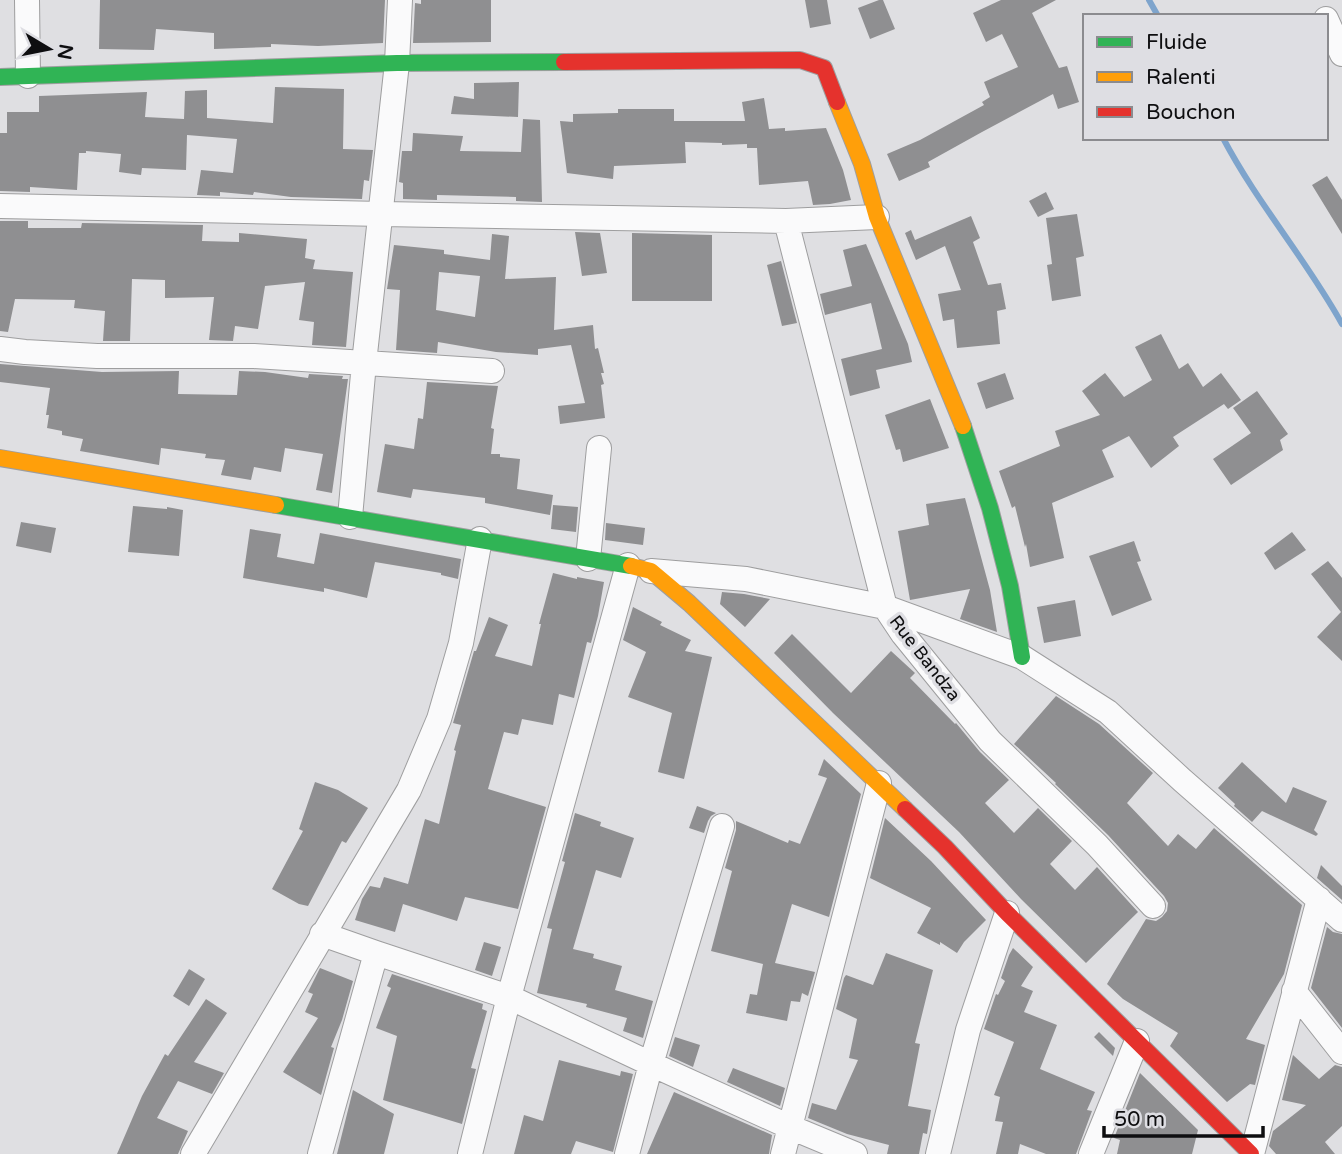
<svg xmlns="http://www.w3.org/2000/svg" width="1342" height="1154" font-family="'Varela Round',sans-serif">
	<rect width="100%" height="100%" fill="#dfdfe2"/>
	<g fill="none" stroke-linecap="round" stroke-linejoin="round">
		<!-- stream -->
		<path stroke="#7ea4cc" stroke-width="6" d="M1149,0L1158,16
			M1223,138C1257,203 1306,259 1342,324"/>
	</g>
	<!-- building -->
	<path fill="#8f8f91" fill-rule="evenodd" d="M100,0H385L383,43L318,46L271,44V47L214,49V33L156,29L154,50L99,49Z
		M421,0H491V42L413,43L415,3L421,4Z
		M805,0H827L831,24L810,28Z
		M879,0H883L895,29L870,39L858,8Z
		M1001,0H1056L1032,13L1059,68L1067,66L1079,102L1058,109L1053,94L982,132L928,162L930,167L899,181L887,154L920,140L984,105L982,102L990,97L984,82L1018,67L1002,34L986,42L973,13Z
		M519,82L518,117L451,114L454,96L474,99V83Z
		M275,87L344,89L343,149L373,150L369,181L364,180L362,199L291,197L254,192L253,195L220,192V196L197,195L201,170L233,173L237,139L187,135L186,170L142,168L141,175L119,172L121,154L86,151V153H79L77,190L30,187V192L0,191V133H7V112H39V96L147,92L145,117L184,119L185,91L207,90V118L273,123Z
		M764,98L769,129L785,128V131L826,128L843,170L851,200L830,204L813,205L808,181L759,185L757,148H747V144L722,145V143L685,142L686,163L614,166L613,179L567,173L560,121L573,122V114L618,113V109H674V121H745L742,102Z
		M523,119L540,120L542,202L516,201V197L437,195V200L403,199V183L399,182L402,151H412L413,133L463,136L460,151L521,152Z
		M1327,176L1342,200V234L1312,185Z
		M1046,192L1054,209L1038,217L1029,201Z
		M1077,214L1084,256L1076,258L1081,296L1052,301L1047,265L1052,264L1046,218Z
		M971,216L980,238L973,242L988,285L1001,283L1006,309L997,311L1000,344L957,348L954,319L943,321L938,294L961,290L945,246L916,260L905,233L911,230L915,240Z
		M0,221H28V228H81L82,223L203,225L202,241L239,242V233L307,239L305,258L315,260L313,269L353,272L346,347L312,345L314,322L299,320L305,282L265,286L258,329L235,326L233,341L209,340L214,297L165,298V280L132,279L130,341H103L105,311L74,308L75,300L15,299L8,332L0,331Z
		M575,232L600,233L607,273L582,276Z
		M632,233L712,235V301H632Z
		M492,234L509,236L505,279L556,277L554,330L593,325L595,349L598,348L604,373H601L604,384L601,385L605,418L560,424L558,406L585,403L571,345L538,349V355L496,352L438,342L437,353L396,350L400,290L387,289L394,245L444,250V254L490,260ZM439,272L480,276L475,317L436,310Z
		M866,244L908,344L912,362L876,370L880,388L850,396L841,359L882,349L871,303L825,315L820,294L852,286L843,250Z
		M781,261L797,323L782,326L767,265Z
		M1161,334L1179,369L1188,363L1203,387L1221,373L1241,400L1228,409L1224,404L1173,437L1179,446L1151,468L1129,436L1102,450L1114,477L1052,503L1064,558L1030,567L1026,544L1025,547L1015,506L1012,508L999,471L1060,446L1055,431L1100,415L1082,391L1105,373L1124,397L1152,380L1135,347Z
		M0,364L102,372L179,371L178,394L237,395L239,371L265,372L308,378L309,374L343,376L342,379H348L332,493L316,490L323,454L285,448L281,472L254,467L251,480L221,475L225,460L205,458L206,454L161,448L159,465L80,451L83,439L62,435V431L47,428L49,415H46L50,388L0,382Z
		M1005,373L1014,399L986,409L977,383Z
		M427,382L498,386L491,428L494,429L491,454H500V457L520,459L517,489L553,495L550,515L485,503V498L413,489L411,498L377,492L385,444L414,449L418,418L423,419Z
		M1257,391L1288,434L1280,440L1283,450L1231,485L1213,459L1251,433L1233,408Z
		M930,399L949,448L903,462L900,449L896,450L885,415Z
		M965,498L990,590L997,632L960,619L970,589L910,600L898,531L929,525L926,504Z
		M553,505L578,507L576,532L551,529Z
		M133,506L167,509V507L183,510L179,556L128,552Z
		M21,522L56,528L51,553L16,546Z
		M606,523L645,528L643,545L605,540Z
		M250,529L281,534L277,557L314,564L320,533L461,559L458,579L441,575V573L375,562L367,598L324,588V592L243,578Z
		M1292,532L1306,550L1275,570L1264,553Z
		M1134,541L1141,561L1137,562L1152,600L1112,616L1089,556Z
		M1328,561L1342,578V661L1317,637L1341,612L1311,574Z
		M553,573L577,579V577L604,582L598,616L591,643L587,642L574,698L559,694L553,725L522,719L518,735L504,732L488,789L546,807L518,909L465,897L457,921L403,904L395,932L355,920L362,899L370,886L380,888L384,877L408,884L425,819L439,824L456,751L454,750L461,725L453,723L474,651H476L489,617L508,625L495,656L532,666L541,624H539Z
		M722,592L744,594L770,599L745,627L720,604Z
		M1075,600L1081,636L1044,643L1037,607Z
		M633,607L662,622L660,625L691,640L685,651L712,657L684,779L658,772L672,713L628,697L646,652L623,640Z
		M792,634L851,693L891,651L915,673L910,678L955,724L956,723L980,752L1009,780L985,803L1014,833L1038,808L1072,841L1050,864L1075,890L1097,867L1138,912L1086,963L1021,899L959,832L833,713L774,653Z
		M1056,696L1099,724L1153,773L1127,803L1168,846L1178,834L1196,849L1214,828L1302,905L1284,974L1246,1039L1265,1045L1255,1085L1250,1084L1227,1102L1170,1046L1178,1033L1123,999L1107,984L1146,919L1156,921L1162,917L1167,911L1168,903L1164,896L1108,835L1055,784L1056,783L1014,744Z
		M824,759L861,794L829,917L792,904L775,963L815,972L808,996L802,993L800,1002L791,1001L787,1021L746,1013L750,994L757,995L763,964L711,951L732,871L725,868L736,830V821L788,843L789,840L800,844L827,778L818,775Z
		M1242,762L1286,803L1293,787L1327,801L1314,830L1318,834L1316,836L1262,811L1252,822L1234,806L1235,804L1218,788Z
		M315,782L338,790L368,808L346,843L342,841L308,906L299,904L272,889L303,831L299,829Z
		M697,806L716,813L711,816L708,821L704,833L689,828Z
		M575,813L601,822L600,826L634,838L621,878L596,870L573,949L594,954L593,958L622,966L615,990L653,1001L643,1038L623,1031L627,1018L586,1007L587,1004L537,993L552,929L547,928L565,862L562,861Z
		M885,818L931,861L986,920L964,942L957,953L940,942V945L917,933L931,908L870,878Z
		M1321,865L1342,886V900L1317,878Z
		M1327,927L1333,932L1342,934V1028L1311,988Z
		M484,942L501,947L492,976L475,970Z
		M1013,948L1033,967L1021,986L1033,991L1024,1012L1057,1025L1040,1069L1095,1092L1087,1110L1092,1111L1076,1154H1046L1020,1144L1018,1154H996L1003,1122L995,1121L1000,1097L994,1095L1014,1042L984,1029L996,994L998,995L1005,981L1001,978L1009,955Z
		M886,953L933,970L915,1043L920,1044L908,1106L931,1110L927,1134L923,1133L919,1154H887L889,1145L847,1134L808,1118L812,1103L836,1110L858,1060L849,1058L857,1019L836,1009L844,978L846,975L873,985Z
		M320,968L353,981L342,1020L331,1047L334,1048L321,1095L283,1072L318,1018L305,1012L313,994L308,992Z
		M189,969L205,979L189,1006L173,996Z
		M392,974L483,1004L482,1009L487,1011L471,1068L476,1069L462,1124L383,1100L397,1036L376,1028L391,988L387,986Z
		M206,999L227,1013L194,1062L224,1073L212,1094L178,1081L157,1118L188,1131L178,1154H117L142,1096L165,1054L168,1056Z
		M1099,1032L1115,1048L1113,1056L1094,1037Z
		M675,1037L700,1045L693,1067L669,1056Z
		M1293,1055L1319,1079L1335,1065L1342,1067V1126L1325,1142L1335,1154H1276L1269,1146L1273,1131L1306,1105L1282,1100Z
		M559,1060L620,1076L621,1071L633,1074L613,1152L576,1141L571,1154H514L524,1115L543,1121Z
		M733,1068L785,1088L780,1106L727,1082Z
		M1140,1073L1198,1130L1192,1154H1117L1120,1140L1114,1138Z
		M353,1090L394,1114L384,1154H337Z
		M674,1092L772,1135L769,1154H647Z"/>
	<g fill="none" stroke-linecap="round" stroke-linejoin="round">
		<defs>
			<path id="street" d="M27,0L28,76
				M1326,19L1342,54
				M0,206L382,214L786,221L877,217
				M786,221L885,607L903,634L990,741L1097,845L1153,906
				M0,349L25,352L97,356H254L492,371
				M350,517L364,363L397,63L400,0
				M588,559L599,448
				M651,571L746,579L885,607L1022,657L1108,712L1182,780L1342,920
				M322,934L376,953L509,997L651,1064L790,1127L855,1154
				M1294,991L1342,1052
				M193,1154L409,790L439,719L461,643L480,539
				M320,1154L376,953
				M470,1154L509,997L628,565
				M627,1154L651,1064L722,826
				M783,1154L879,783
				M938,1154L968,1030L1007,913
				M1091,1154L1137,1041
				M1252,1154L1319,899"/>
			<path id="fast" d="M0,77L397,63L564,62
				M963,426L990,508L1010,586L1022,657
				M276,505L631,566"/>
			<path id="slow" d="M837,102L862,164L877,217L963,426
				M0,458L276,505
				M631,566L651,571L689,603L905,809"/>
			<path id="jam" d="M564,62L800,60L824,68L837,102
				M905,809L945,847L1007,913L1251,1154"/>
		</defs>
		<!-- street casing -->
		<use href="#street" stroke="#9e9e9f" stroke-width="26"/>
		<!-- fast casing -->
		<use href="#fast" stroke="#9e9e9f" stroke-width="18"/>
		<!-- slow casing -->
		<use href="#slow" stroke="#9e9e9f" stroke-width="18"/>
		<!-- jam casing -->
		<use href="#jam" stroke="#9e9e9f" stroke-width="18"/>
		<!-- street -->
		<use href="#street" stroke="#fafafb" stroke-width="24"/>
		<!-- fast -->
		<use href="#fast" stroke="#30b455" stroke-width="16"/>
		<!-- slow -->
		<use href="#slow" stroke="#ff9f0a" stroke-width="16"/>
		<!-- jam -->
		<use href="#jam" stroke="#e5322d" stroke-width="16"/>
	</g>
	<g text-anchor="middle" stroke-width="7" stroke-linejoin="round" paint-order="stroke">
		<!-- street labels -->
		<g font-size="18" fill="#0e0e10" stroke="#dedee3">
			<text transform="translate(925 658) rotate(52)" y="6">Rue Bandza</text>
		</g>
	</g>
	<!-- legend -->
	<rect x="1083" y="14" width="245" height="126" fill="#dedee3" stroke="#8b8b8f" stroke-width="2"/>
	<rect x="1097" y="37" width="35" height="10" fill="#30b455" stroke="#8b8b8f" stroke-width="2"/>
	<text x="1146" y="49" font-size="21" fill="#0e0e10">Fluide</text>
	<rect x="1097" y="72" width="35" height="10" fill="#ff9f0a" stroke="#8b8b8f" stroke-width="2"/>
	<text x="1146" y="84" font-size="21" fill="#0e0e10">Ralenti</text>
	<rect x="1097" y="107" width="35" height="10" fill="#e5322d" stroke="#8b8b8f" stroke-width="2"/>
	<text x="1146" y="119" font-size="21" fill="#0e0e10">Bouchon</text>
	<!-- north arrow -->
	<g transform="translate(49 49) rotate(100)" stroke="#dedee3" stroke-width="5" paint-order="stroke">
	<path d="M0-5L12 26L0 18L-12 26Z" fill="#0e0e10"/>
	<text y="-10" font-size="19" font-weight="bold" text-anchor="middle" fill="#0e0e10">N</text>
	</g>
	<!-- scale -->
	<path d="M1104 1126v10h159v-10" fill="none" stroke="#0e0e10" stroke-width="3.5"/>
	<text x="1114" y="1126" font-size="21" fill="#0e0e10" stroke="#dedee3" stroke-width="5" paint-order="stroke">50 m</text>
</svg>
